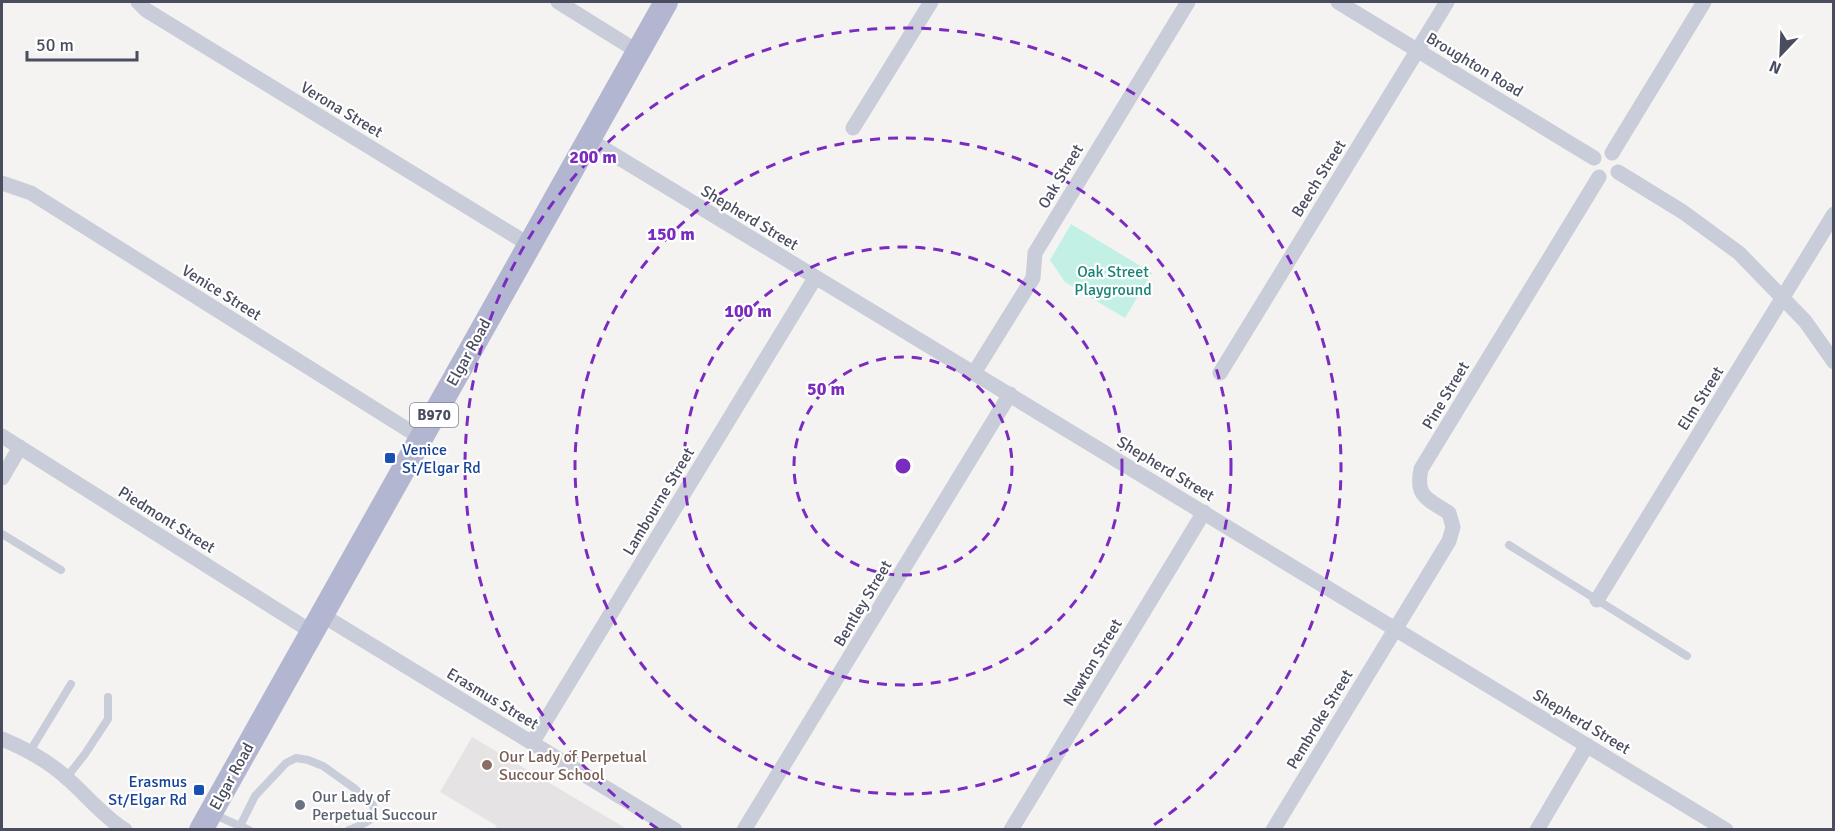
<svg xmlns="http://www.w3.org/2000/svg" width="1835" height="831" font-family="Signika,sans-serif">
	<rect width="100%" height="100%" fill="#f4f3f2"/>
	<!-- education -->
	<path fill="#e5e3e4" d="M472,737L627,829H495L497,826L440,792Z"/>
	<!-- park -->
	<path fill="#c3f0e5" d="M1071,224L1152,273L1125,318L1065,282L1050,260Z"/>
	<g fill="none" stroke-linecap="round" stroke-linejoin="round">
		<!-- service -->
		<path stroke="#c9ccd9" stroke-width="8" d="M2,534L61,570
			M1509,545L1687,656
			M30,751L71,684
			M67,777L85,754L108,719V697
			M215,815L249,830
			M240,826L255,796L286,763L296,758L308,760L323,766L354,788L373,805C377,822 362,824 349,830"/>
		<!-- minor -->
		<path stroke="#c9ccd9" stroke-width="15" d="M138,2L146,10L528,244
			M558,2L637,51
			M1338,2L1594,158
			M853,128L931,2
			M588,139L1726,830
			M1612,153L1704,2
			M1618,172L1683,212L1739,253L1805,321L1834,362
			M2,183L31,193L421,438
			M974,373L1033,278L1035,253L1188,2
			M1220,373L1447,2
			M2,436L312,632
			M2,478L20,447
			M1597,600L1834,214
			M322,615L675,830
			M2,739C26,749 49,761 69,780C87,796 104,817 125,830
			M532,743L815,278
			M744,830L1010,394
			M1011,830L1204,512
			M1273,830L1449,541L1453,527L1449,513C1428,499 1415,497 1421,469L1599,177
			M1537,830L1587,745"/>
		<!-- primary -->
		<path stroke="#b3b6d0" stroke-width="24" d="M201,830L666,2"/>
	</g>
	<!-- distance rings -->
	<g fill="none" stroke="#7b2cbf" stroke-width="3" stroke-dasharray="10 8">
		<circle cx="903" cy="466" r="109"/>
		<circle cx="903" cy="466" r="219"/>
		<circle cx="903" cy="466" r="328"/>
		<path d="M658 829A438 438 0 1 1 1148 829"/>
	</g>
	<!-- markers -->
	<g fill="#1a4fb4" stroke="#fff" stroke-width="2">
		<rect x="384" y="452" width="12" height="12" rx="3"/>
		<rect x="193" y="784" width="12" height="12" rx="3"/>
	</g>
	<circle fill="#8d6e63" stroke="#fff" stroke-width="2" cx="487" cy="765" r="6"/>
	<circle fill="#6b7280" stroke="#fff" stroke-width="2" cx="300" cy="805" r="6"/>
	<g text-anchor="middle" stroke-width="4.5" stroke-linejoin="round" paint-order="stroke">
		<!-- shield labels -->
		<rect fill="#fff" stroke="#808290" stroke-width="1.5" x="410" y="403" width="48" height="24" rx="4.5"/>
		<g font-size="15" font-weight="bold" fill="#4a4d60">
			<text x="434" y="420">B970</text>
		</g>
		<!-- street labels -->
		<g font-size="16" fill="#4a4d60" stroke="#fff">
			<text transform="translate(1475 64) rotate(31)" y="6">Broughton Road</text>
			<text transform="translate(342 109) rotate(31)" y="6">Verona Street</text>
			<text transform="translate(1060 176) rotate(-59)" y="6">Oak Street</text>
			<text transform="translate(1318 178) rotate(-58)" y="6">Beech Street</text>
			<text transform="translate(750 217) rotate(31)" y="6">Shepherd Street</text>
			<text transform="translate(222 292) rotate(32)" y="6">Venice Street</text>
			<text transform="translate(468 352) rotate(-61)" y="6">Elgar Road</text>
			<text transform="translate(1445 395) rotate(-59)" y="6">Pine Street</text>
			<text transform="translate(1700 398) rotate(-58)" y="6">Elm Street</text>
			<text transform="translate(1166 468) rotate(31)" y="6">Shepherd Street</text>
			<text transform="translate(658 501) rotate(-59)" y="6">Lambourne Street</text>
			<text transform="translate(167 519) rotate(32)" y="6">Piedmont Street</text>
			<text transform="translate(862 603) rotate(-59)" y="6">Bentley Street</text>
			<text transform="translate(1092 662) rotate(-59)" y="6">Newton Street</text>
			<text transform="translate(493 698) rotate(31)" y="6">Erasmus Street</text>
			<text transform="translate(1319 719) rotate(-59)" y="6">Pembroke Street</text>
			<text transform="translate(1582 721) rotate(31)" y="6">Shepherd Street</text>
			<text transform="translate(231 776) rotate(-61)" y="6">Elgar Road</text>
		</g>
		<!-- park labels -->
		<g font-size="16" fill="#198376" stroke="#fff">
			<text x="1113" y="277">Oak Street<tspan x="1113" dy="18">Playground</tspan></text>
		</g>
		<!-- transit labels -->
		<g font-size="16" fill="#164399" stroke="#fff" text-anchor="start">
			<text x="402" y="455">Venice<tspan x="402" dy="18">St/Elgar Rd</tspan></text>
			<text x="187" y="787" text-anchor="end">Erasmus<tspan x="187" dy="18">St/Elgar Rd</tspan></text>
		</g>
		<!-- education labels -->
		<g font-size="16" fill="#785e54" stroke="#fff" text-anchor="start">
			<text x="499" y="762">Our Lady of Perpetual<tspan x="499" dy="18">Succour School</tspan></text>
		</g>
		<!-- worship labels -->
		<g font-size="16" fill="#5b616d" stroke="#fff" text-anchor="start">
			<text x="312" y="802">Our Lady of<tspan x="312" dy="18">Perpetual Succour</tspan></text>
		</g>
	</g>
	<circle cx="903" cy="466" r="9" fill="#7b2cbf" stroke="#fff" stroke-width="3"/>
	<g font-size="18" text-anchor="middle" font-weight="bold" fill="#7b2cbf" stroke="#fff" stroke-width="4.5" stroke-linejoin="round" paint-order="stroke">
		<text x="593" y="163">200 m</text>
		<text x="671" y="240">150 m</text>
		<text x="748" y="317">100 m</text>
		<text x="826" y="395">50 m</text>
	</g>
	<!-- border -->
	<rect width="1835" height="831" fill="none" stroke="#4a4d60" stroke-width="6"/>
	<!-- north arrow -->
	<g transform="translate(1781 54) rotate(203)" stroke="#ffffff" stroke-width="4.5" paint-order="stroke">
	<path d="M0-4.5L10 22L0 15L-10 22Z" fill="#4a4d60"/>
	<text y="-9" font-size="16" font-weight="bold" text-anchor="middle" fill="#4a4d60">N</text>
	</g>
	<!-- scale -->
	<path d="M27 51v9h110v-9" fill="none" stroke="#4a4d60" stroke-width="3"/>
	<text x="36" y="51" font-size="18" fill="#4a4d60" stroke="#ffffff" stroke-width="4.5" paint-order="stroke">50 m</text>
</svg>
